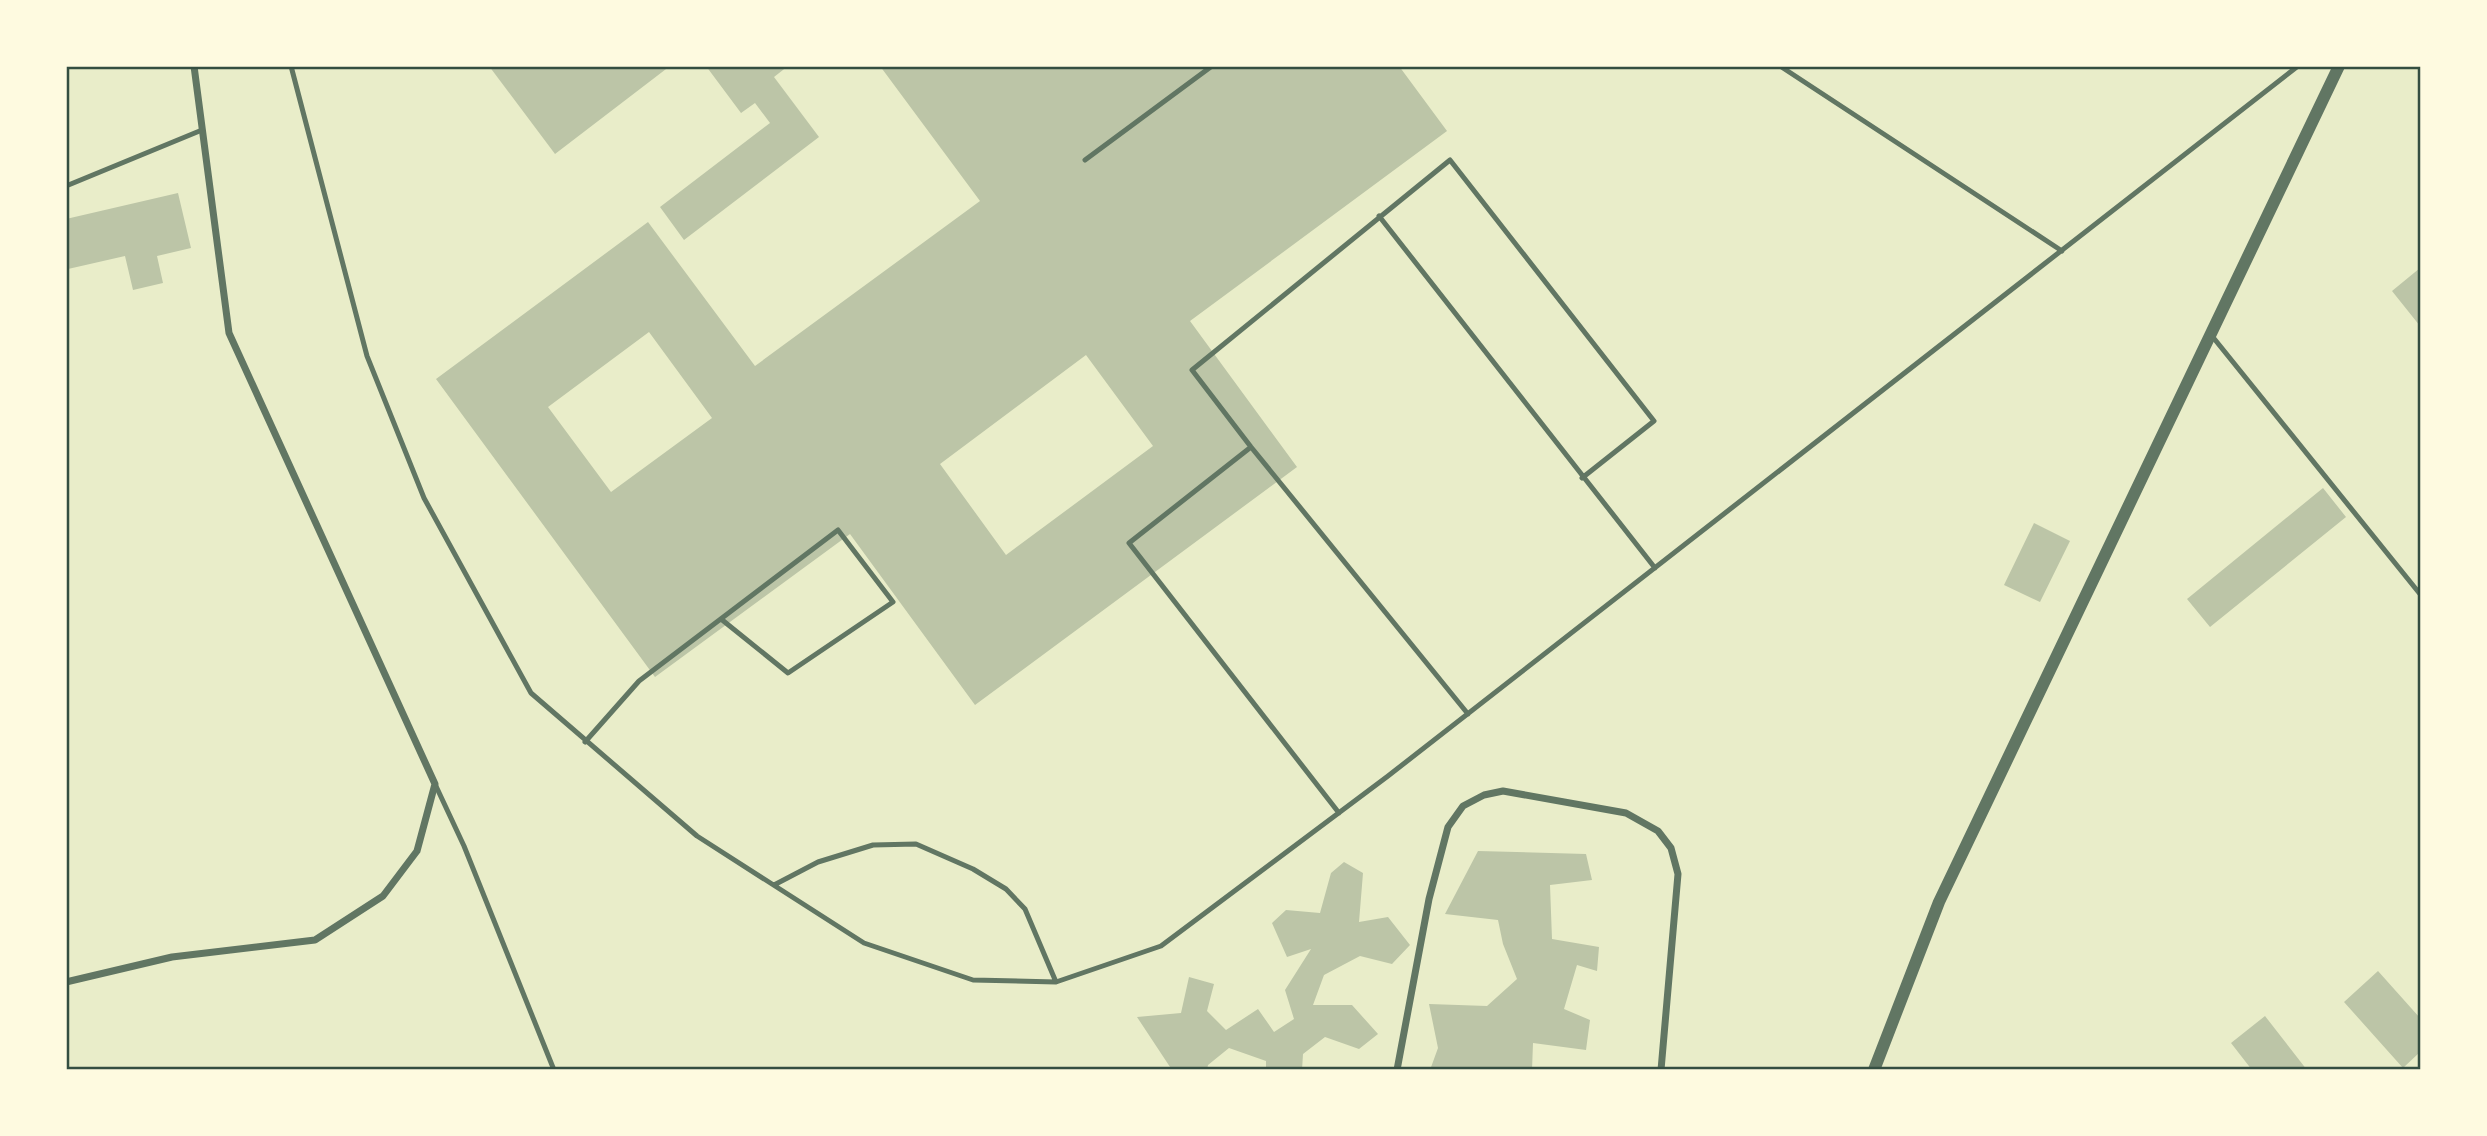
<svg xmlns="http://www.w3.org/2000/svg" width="2487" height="1136" font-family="'DejaVu Sans',sans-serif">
	<rect width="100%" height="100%" fill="#e9edc9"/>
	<!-- building -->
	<path fill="#bcc5a7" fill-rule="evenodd" d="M489,66H670L555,154Z
		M706,66H788L774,77L819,137L684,240L660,207L770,123L755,103L741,113Z
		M880,66H1399L1447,131L1190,321L1297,467L975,705L850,534L655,677L436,379L648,222L755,366L980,201ZM649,332L712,418L611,492L548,407ZM1086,355L1153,446L1006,555L940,464Z
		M178,193L191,248L157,256L163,283L133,290L125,256L68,269L66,219Z
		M2420,268V326L2392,291Z
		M2323,488L2346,517L2210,627L2187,599Z
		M2034,523L2070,541L2040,602L2004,585Z
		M1478,851L1586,854L1592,880L1550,885L1552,939L1599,947L1597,971L1577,965L1564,1009L1590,1020L1586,1050L1533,1043L1532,1070H1430L1438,1048L1429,1004L1487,1006L1517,979L1503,944L1498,920L1445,914Z
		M1344,862L1363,873L1359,922L1388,917L1410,945L1392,964L1360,956L1324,975L1313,1005H1352L1378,1034L1359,1049L1325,1037L1303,1054L1302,1070H1266V1061L1229,1048L1208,1065L1207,1070H1172L1137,1017L1181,1013L1189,977L1214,984L1207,1011L1226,1030L1258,1009L1274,1032L1294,1019L1285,990L1311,949L1287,957L1272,923L1286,910L1320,913L1331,873Z
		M2378,971L2420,1018V1052L2403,1068L2344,1002Z
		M2265,1016L2307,1070H2252L2231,1043Z"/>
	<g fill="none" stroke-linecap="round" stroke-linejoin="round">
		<!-- service -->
		<path stroke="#617663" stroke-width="5" d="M291,66L367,356L424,498L531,693L697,836L864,943L973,980L1056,982L1161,946L1388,776L2298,66
			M1780,66L2062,251
			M1085,160L1212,66
			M66,186L202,130
			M1379,216L1655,568
			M2212,336L2420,594
			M1251,447L1129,543L1339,813
			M1468,714L1251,447L1192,370L1450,160L1654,421L1582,478
			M585,742L639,681L838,530L893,602L788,673L721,619
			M435,784L464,846L554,1070
			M774,885L818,862L873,845L916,844L973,869L1006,889L1025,909L1056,982"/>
		<!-- minor -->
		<path stroke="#617663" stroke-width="7" d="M66,982L172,957L315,940L383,896L417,851L435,784L229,333L194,66
			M1397,1070L1429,899L1448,827L1463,806L1484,795L1503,791L1626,813L1658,831L1671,848L1678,874L1661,1070"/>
		<!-- tertiary -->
		<path stroke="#617663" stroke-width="12" d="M1874,1070L1939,902L2339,66"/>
	</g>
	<!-- border -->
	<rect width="2487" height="1136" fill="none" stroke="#fefae0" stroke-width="136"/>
	<rect x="68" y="68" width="2351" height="1000" fill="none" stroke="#344e41" stroke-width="2.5"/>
</svg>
